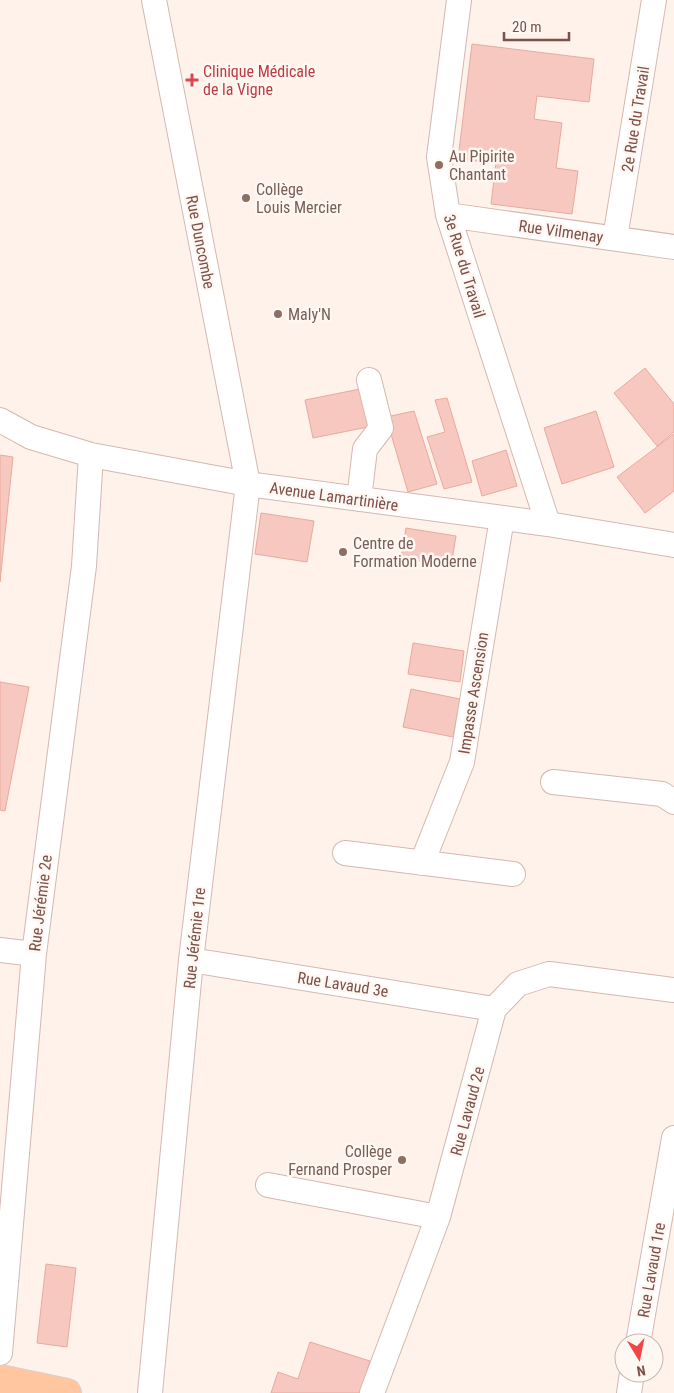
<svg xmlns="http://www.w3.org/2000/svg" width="674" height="1393" font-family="'Roboto Condensed',sans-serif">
	<rect width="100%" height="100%" fill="#fef2ea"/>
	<!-- building -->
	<path fill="#f7c8bf" stroke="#eba99d" d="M472,44L594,59L589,102L537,96L534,119L562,123L556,168L578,171L572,214L491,204L496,163L458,159Z
		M645,368L674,404V432L657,446L614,393Z
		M360,389L368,427L313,438L305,400Z
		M447,398L472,482L444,489L427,437L445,432L435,400Z
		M414,411L437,484L408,492L386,417Z
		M596,411L614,467L562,484L544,428Z
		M674,434V491L645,513L617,477Z
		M506,450L517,486L482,496L472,461Z
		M0,455L13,457L0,582Z
		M261,513L314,521L307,562L255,554Z
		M406,528L456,536L451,566L401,558Z
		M413,643L464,651L460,682L408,674Z
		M0,682L29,687L5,811L0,810Z
		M411,689L460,699L453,737L403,727Z
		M46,1264L76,1268L67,1347L37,1343Z
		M310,1342L370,1361L360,1393H271L278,1372L298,1379Z"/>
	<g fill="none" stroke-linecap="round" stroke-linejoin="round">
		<defs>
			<path id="minor" d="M459,0L439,157L448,215L548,524
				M448,215L674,247
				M615,238L654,0
				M0,420L31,437L91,455L248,484L548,524L674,545
				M359,499L365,449L381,428L369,380
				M553,782L662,794L674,802
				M345,853L513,874
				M422,863L462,762L502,518
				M0,950L34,954
				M191,960L494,1009
				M268,1185L438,1217
				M638,1343L674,1138
				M0,1353L34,954L84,566L91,455
				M150,1393L191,960L248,484L154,0
				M372,1393L438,1217L494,1009L518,984L549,974L674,990
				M629,1393L632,1373"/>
			<path id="major" d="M0,1379L67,1393"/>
		</defs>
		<!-- minor casing -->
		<use href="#minor" stroke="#d5b8b0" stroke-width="26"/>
		<!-- major casing -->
		<use href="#major" stroke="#dbcecc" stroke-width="30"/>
		<!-- minor -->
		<use href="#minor" stroke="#fff" stroke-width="24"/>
		<!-- major -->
		<use href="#major" stroke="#ffc6a0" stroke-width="28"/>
	</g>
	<!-- markers -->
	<path fill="#e0444e" stroke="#fff7f2" stroke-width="2" d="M189.5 72.5h5v5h5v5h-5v5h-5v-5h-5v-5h5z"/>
	<g fill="#8d6e63" stroke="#fff7f2" stroke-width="2">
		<circle cx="439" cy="165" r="5"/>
		<circle cx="246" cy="198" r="5"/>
		<circle cx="278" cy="314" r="5"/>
		<circle cx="343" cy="552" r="5"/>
		<circle cx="402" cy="1160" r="5"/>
	</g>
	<g text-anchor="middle" stroke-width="5" stroke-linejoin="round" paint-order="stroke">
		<!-- health labels -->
		<g font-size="16" fill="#be3a42" stroke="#fff7f2" text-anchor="start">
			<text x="203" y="77">Clinique Médicale<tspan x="203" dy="18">de la Vigne</tspan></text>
		</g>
		<!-- street labels -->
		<g font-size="16" fill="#7d5049" stroke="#fff7f2">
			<text transform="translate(635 119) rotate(-81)" y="6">2e Rue du Travail</text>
			<text transform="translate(561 231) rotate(8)" y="6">Rue Vilmenay</text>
			<text transform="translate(201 242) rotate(79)" y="6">Rue Duncombe</text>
			<text transform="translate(465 266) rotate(73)" y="6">3e Rue du Travail</text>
			<text transform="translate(334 496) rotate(8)" y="6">Avenue Lamartinière</text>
			<text transform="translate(473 693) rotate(-81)" y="6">Impasse Ascension</text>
			<text transform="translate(40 903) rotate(-83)" y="6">Rue Jérémie 2e</text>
			<text transform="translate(194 938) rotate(-84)" y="6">Rue Jérémie 1re</text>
			<text transform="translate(343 984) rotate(9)" y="6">Rue Lavaud 3e</text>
			<text transform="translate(467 1111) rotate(-75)" y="6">Rue Lavaud 2e</text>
			<text transform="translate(651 1270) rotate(-80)" y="6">Rue Lavaud 1re</text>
		</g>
		<!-- education labels -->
		<g font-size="16" fill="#785e54" stroke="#fff7f2" text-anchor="start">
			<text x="449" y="162">Au Pipirite<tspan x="449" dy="18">Chantant</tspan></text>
			<text x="256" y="195">Collège<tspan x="256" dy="18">Louis Mercier</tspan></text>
			<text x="288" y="320">Maly'N</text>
			<text x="353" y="549">Centre de<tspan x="353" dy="18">Formation Moderne</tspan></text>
			<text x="392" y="1157" text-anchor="end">Collège<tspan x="392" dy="18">Fernand Prosper</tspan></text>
		</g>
	</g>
	<!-- north arrow -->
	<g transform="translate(639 1358) rotate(170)"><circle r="24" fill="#fff7f2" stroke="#cbb4ae"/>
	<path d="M0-4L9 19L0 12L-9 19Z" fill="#f24546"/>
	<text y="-8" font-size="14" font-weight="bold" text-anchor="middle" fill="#7d5049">N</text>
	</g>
	<!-- scale -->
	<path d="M504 32v8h65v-8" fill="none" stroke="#7d5049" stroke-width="2.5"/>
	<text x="512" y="32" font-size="15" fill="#7d5049" stroke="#fff7f2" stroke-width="4" paint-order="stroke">20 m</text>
</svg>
